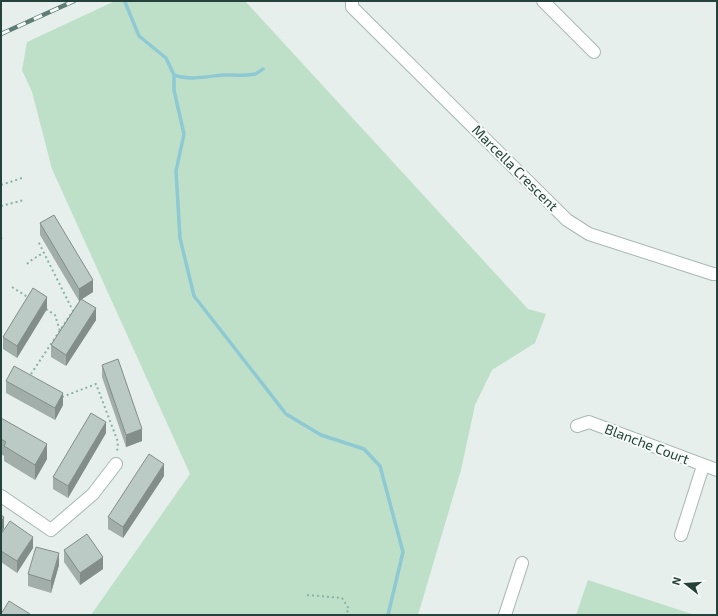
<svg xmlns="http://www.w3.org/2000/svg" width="718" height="616" font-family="'Exo 2',sans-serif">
	<rect width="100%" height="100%" fill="#e6efeb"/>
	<!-- green -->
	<path fill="#bfe0c8" d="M115,1H245L528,309L546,314L535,343L492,370L475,405L461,470L418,615H91L190,474L52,169L32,92L22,70L27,42Z
		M588,580L695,615H576Z"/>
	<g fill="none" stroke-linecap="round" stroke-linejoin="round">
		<!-- stream -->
		<path stroke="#8ec9d4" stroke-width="3.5" d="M125,2L139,36L166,58L174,75V90L184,134L176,171L180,238L194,296L286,414L321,435L364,449L380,466L403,552L388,615
			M174,75C190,81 207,76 224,75C234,75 245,76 255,74C258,73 261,70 263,69"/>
		<defs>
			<path id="minor" d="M352,1V7L567,220L589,234L713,274H717
				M543,1L594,52
				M577,426L589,422L717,470
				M1,496L51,530L93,494L116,464
				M681,535L703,466
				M505,615L522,563"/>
		</defs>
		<!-- minor casing -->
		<use href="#minor" stroke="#a8b8b2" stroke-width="14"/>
		<!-- path -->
		<path stroke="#86b3a5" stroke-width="2" stroke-dasharray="2 3" stroke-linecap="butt" d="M1,185L22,178
			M1,206L24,200
			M1,238L2,239
			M27,264L30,261L43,253
			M12,287L29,298
			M46,309L55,315L60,331
			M31,374L73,311L38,241
			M62,397L96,384L118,442L117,453
			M307,595L342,598L349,609L345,615"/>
		<!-- minor -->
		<use href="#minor" stroke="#fff" stroke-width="12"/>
		<defs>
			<path id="rail" d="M1,34L74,1"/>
		</defs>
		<!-- rail casing -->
		<use href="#rail" stroke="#5f7d75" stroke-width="4.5"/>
		<!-- rail -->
		<use href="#rail" stroke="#f7fbf9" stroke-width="3" stroke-dasharray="9" stroke-linecap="butt"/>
	</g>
	<!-- wall -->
	<path fill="#a1aea9" d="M40,223L93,292L82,299L96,320L66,366L51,357V345L80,300L79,301L40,235Z
		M47,309L17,358L3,349V337Z
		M102,365L142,441L126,447L102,377Z
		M6,381L63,405L55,420L6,393Z
		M1,418L47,459L35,480L4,461V456L1,454Z
		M106,433L68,498L53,489V477Z
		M164,476L123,538L108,529V517Z
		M1,534L33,548L17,573L1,562Z
		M64,550L103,569L80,585L64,562Z
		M59,565L51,593L28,586V574Z"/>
	<!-- shaded-wall -->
	<path fill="#838d89" d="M93,280V292L79,301V289Z
		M47,297V309L17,358V346Z
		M96,308V320L66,366V355Z
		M63,393V405L55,420V408Z
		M106,422V433L68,498V486Z
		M142,429V441L126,447V435Z
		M47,444V459L35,480V465Z
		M164,464V476L123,538V527Z
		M4,517V528L1,534V522Z
		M33,537V548L17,573V561Z
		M59,553V565L51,593V581Z
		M103,557V569L80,585V573Z
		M2,594V605L1,608V596Z"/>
	<!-- building -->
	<path fill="#bbcac4" stroke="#838d89" d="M54,215L93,280L79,289L40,223Z
		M33,288L47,297L17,346L3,337Z
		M81,299L96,308L66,355L51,345Z
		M118,359L142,429L126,435L102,365Z
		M14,366L63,393L55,408L6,381Z
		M91,413L106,422L68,486L53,477Z
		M1,418L47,444L35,465L4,446L6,442L1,439Z
		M149,454L164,464L123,527L108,517Z
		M1,515L4,517L1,522Z
		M10,521L33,537L17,561L1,551V534Z
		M87,534L103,557L80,573L64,550Z
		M36,547L59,553L51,581L28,574Z
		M9,601L30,614L29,615H1V614Z"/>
	<g text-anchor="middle" stroke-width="4" stroke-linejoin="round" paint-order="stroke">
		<!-- street labels -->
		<g font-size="14" fill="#24423a" stroke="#f7fbf9">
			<text transform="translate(515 168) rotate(45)" y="5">Marcella Crescent</text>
			<text transform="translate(647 444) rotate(21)" y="5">Blanche Court</text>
		</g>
	</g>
	<!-- border -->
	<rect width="718" height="616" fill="none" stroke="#24423a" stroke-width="4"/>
	<!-- north arrow -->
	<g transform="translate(686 584) rotate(287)" stroke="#f7fbf9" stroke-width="3" paint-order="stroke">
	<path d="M0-3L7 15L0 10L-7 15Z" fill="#24423a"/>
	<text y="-6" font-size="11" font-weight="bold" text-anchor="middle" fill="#24423a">N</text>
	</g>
</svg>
